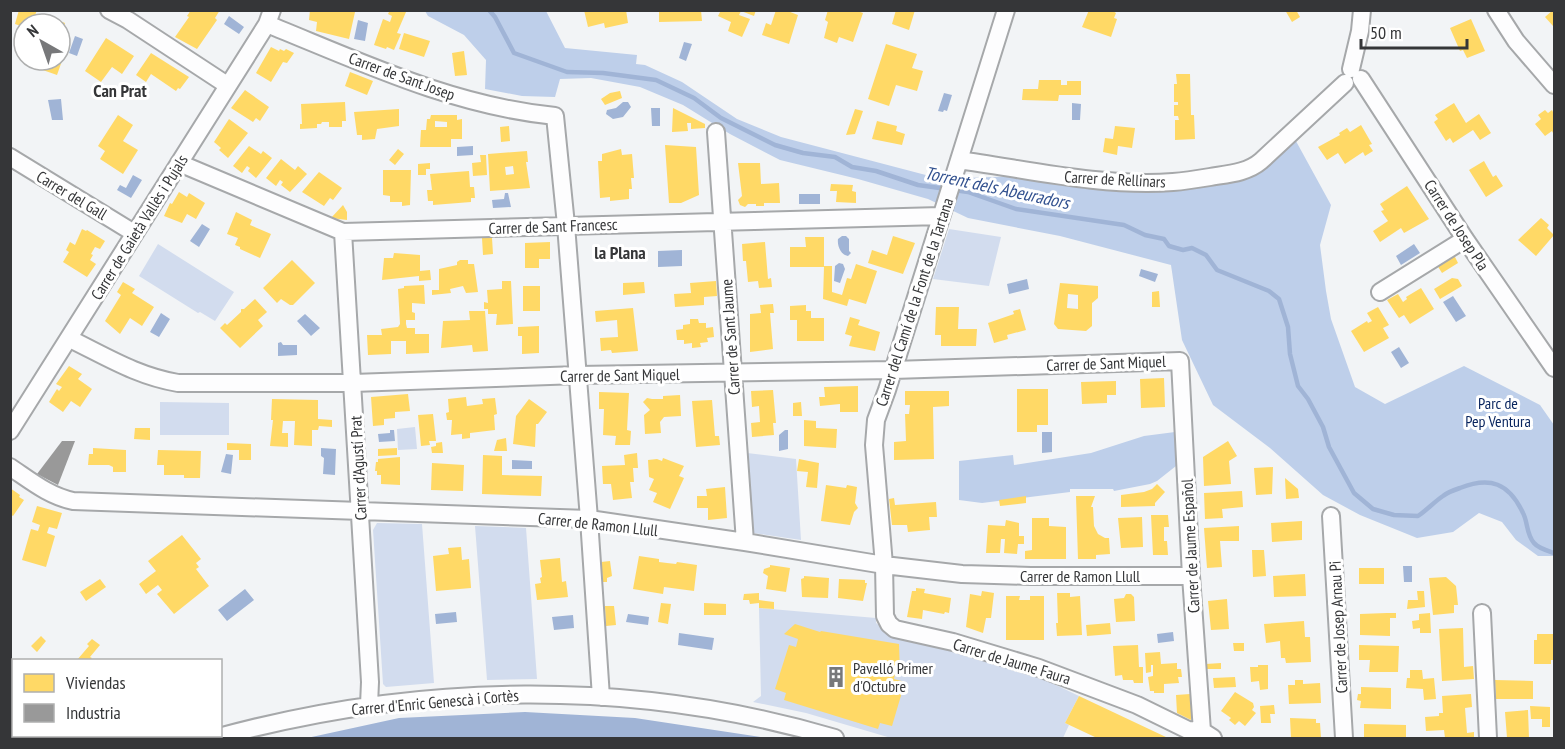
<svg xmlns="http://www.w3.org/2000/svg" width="1565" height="749" font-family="'PT Sans Narrow',sans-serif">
	<rect width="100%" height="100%" fill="#f2f4f6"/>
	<!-- green -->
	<path fill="#d2dcee" d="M949,229L1001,237L989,286L933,279Z
		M158,244L234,292L215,321L200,312L198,313L139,276Z
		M160,402L229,403V435H160Z
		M415,427L417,449L398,450L397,429Z
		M747,453L796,459L801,540L753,533Z
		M377,523L422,524L434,683L386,687L383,684L373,530Z
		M475,526L526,528L537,679L487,680Z
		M759,608L876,618V623L895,637L957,649L1037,676L1079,696L1065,723L1069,725L1063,738H891L806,713L753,702L761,696Z"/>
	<!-- forest -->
	<path fill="#becfea" d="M425,11H546L565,48L637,55L636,64L645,65L682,82L737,119L781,137L941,179L1020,176L1051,184L1142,191L1188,190L1236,172L1291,132L1331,205L1320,245L1326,291L1331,319L1355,387L1385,404L1464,366L1540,405L1554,425V556H1538L1516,540L1502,522L1479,513L1453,532L1417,538L1360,515L1323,495L1270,448L1213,405L1182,340L1171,265L1060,236L968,218L928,199L858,179L780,160L730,134L683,105L640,87L591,78L560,79L555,97L522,96L485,89L486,60L464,35L428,16Z
		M1175,432L1176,466L1157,481L1150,484L1114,491L1113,489H1070V492L982,503L959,500V461L1013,455L1014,465L1091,453L1144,436Z"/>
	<!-- water -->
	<path fill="#a0b4d6" d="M229,16L244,27L239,34L224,24Z
		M358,20L368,23L365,41L354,39Z
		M75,36L83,39L77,56L69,53Z
		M684,42L692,44L686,61L679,58Z
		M944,93L952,95L947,111L944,110L943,112L938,111Z
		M61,99L63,120H52L48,100Z
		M623,102H628L631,107L623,117L613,119L606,114L607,110L616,108Z
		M1072,103L1081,104L1080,120H1072Z
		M651,108H660V126H652Z
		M473,146V155L457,156V147Z
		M133,175L142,180L131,198L117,190L120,185L126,188Z
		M505,193H508L511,207L493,208L492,200L504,199Z
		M799,194H820V204H799Z
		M202,224L210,229L199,247L190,241Z
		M842,236H846L849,239V251L851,253L848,256C841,255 837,246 838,239Z
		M1414,244L1420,253L1401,265L1396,256Z
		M682,250V266L658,267V251Z
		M839,263L843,264L845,269L840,283L834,281L835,266Z
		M1141,269L1158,274L1155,282L1139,276Z
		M1027,279L1029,289L1009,294L1007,284Z
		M1453,296L1466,316L1456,322L1443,302Z
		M161,313L170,319L159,337L150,332Z
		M305,314L320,328L311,336L297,321Z
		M281,342L283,345H297V355L278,356V343Z
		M1399,347L1409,363L1401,368L1391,352Z
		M390,430H394L395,441L379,442L378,434L390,433Z
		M785,430H788V449L779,451V435Z
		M1042,432H1052V452L1042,453Z
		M321,448L336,449L335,475L323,474L324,458L321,456Z
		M226,454L233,455L231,474L221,472Z
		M512,460L532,461V469H512Z
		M1403,566H1412V582H1404Z
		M245,589L254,600L227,621L218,610Z
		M456,612L457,622L436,624L435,614Z
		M628,614L649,617L648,625L626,622Z
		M573,615L574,628L554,630L552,617Z
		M1173,632L1174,641L1158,643L1157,634Z
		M679,633L714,638L712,650L678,645Z
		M525,712L635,718L767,738H307L399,718Z"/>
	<!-- homes -->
	<path fill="#ffd966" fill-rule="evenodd" d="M19,10H37L32,24H24V27L15,24Z
		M191,10H220L215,18L217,20L197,49L175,37L189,17L187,16Z
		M310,10L355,12L349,39L316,31L317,22L309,20Z
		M390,10L406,12L397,33L401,34L394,50L387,47L386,49L374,45L383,19L390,22L392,16L388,14Z
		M584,10H626L628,23L605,28L604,23L588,27Z
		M659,10H701L702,21L659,22Z
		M721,10H756L754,16L741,11L739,15L750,19L742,37L728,31L731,22L718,16Z
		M776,10H785L798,15L789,44L762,35L766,23L771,25Z
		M828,10H855L863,13L853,42L839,37L837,43L824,38L828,22L825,20Z
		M896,10H915L909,30L892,24Z
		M1089,10H1111L1116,13L1114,18L1117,19L1111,37L1082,27Z
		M1285,10H1296L1300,17L1292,22Z
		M1553,10L1554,25L1553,26L1545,17Z
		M52,18L65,23L60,37V24H50Z
		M1471,19L1485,51L1467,58L1463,50L1460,51L1450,28Z
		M404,33L430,41L424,57L399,49Z
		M106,38L134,56L122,74L112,67L101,82L85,71Z
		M886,44L917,54L912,68L923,71L917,91L896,85L889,106L868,99Z
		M271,47L279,51L280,49L284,51L286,49L294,53L287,63L283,62L271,82L256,73Z
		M464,51L467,75L455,76L452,53Z
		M151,53L189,77L180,89L178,88L176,91L151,74L146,82L136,75Z
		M60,57L63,58L57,75L37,68V60H60Z
		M350,72L373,81L367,95L345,86Z
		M1176,74H1190L1191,115H1194L1195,139L1175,140V120H1179L1178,116H1174V105H1178V102H1174V84H1177Z
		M1039,80H1061V85H1067V81H1081V95H1059L1058,101L1022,100L1023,89H1038Z
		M245,90L269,107L260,121L256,118L253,122L231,108Z
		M620,91L622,98L605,105L601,99L610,93Z
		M345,102L346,121H342V127H329V122H322L321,124H317V128L300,129V124H302L301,104Z
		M1454,103L1466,123L1479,114L1491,133L1480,140L1473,130L1453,143L1450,138L1446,141L1434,122L1438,119L1435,115Z
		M673,108L705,124V128L691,129V123H687L688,131L672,132Z
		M399,109V126L377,129L375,139L362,140V135H357L354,112Z
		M855,109L863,111L855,134L846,135Z
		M1545,110L1548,113L1552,110L1554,114V135L1552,131L1545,136L1535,124L1541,119L1538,115Z
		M118,115L133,125L123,141L138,150L123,174L100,159L105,151L98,146Z
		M431,115H457V120L462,119V139H451V147H420L421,130H426L427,119H430ZM435,121L447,122V127H435Z
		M229,119L248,133L228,158L219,150L221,148L214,142Z
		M877,121L897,126L896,131L905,134L902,145L872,139Z
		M1361,125L1372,144L1369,145L1373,151L1365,156L1363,152L1345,164L1338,153L1327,160L1318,147L1340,135L1339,133L1347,128L1350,132Z
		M509,126L510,141L501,142L500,127Z
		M1115,126L1135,128L1132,148L1118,146L1117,155L1103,152L1105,138L1113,139Z
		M665,145L696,147L699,195L681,203H669Z
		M249,146L261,154L263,151L272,158L256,178L248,171L250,168L247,166L242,173L233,166Z
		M398,149L404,154L395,165L389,160Z
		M621,149L622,155L632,154L634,178H631L632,189H629V199L610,201V197L600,198L598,161H602V154Z
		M527,151L528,162H526L530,188L490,191L488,154ZM513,166L514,174L506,175L505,167Z
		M480,155H486L487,175L473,176L472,163L481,162Z
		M281,159L295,170L298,166L307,174L290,192L281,185L283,182L280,180L276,186L266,178Z
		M1484,161L1493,177L1496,175L1503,186L1486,197L1469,170Z
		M430,163V169H426V175H418V164Z
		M738,163H760L761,184L779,183L780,203H764V206H756V204H748L745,207L740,205L738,200L742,196Z
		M383,170H411L410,205L402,206V202H390V196L383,195Z
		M469,171L470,187H474L475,198H471V202L433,205V201H428L427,190H432L430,174Z
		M319,172L342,188L333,200L330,198L324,206L302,192Z
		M831,184L853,185L852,191L856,192V203L836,202L837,191H830Z
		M1407,186L1429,219L1404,233L1401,228L1380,242L1373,231L1388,221L1381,211L1384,210L1380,204Z
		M179,192L187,197L189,193L205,203L196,219L187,214L182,223L164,216L170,203L172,204Z
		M343,205L347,212V220L331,218Z
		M236,212L252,220L250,225L271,234L260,258L240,249V247L235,245L238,238L227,234Z
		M1541,218L1549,225L1547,228L1554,235L1536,256L1518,240Z
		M82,229L86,231L87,230L105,241L100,249L95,247L91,254L93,255L90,260L96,264L87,277L63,262L69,252L66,250L70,242L75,245Z
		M893,236L915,243L903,274L868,263L872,250L887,255Z
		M805,237H824V266H832V292L842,295L847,278L851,279L856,264L877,271L866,304L849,299L847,306L823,299L824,267H790V247H806Z
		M482,238H492L493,254L483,255Z
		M550,242V259H539V268H525V243Z
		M765,242L768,279L771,278L772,287L759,288L758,281L748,282L746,261H743L742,244Z
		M394,253L420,255V271L430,270L431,280L419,281V276L382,280L384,258H393Z
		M1454,255L1458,263L1442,273L1437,265Z
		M292,260L315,283L293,305H290L281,299L277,303L263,288Z
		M460,260H468V264H474L478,292L466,293L463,286L450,289L451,293L432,295V290H439V269L457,265V262Z
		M1452,278L1458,279L1462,286L1440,299L1434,289Z
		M502,281H511L513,324L496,325L497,314H488V309H484V302L488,303L487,290L502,289Z
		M716,281L717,296L704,297V305L675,307L674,294L691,293L690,283Z
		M123,282L135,289L132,293L154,307L142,326L130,318L120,334L105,321L121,295L117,292Z
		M644,282L645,293L623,295V283Z
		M1060,283L1098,286V298L1092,303V326L1086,331L1058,329L1054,324ZM1068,294L1078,295V309L1067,308Z
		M424,285L425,304L412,303V312L415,313V320H406V324L407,328H415V334H429V353L406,354V341H391V354L368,355L367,335H382L381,329L398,327L400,324L398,289L404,288V286Z
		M523,286H540V311H523Z
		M1421,288L1434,309L1410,324L1404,315L1399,318L1387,300L1398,294L1403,302L1407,299L1406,297Z
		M1159,291L1160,307H1152V292Z
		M255,299L267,312L258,320L263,326L240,348L220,328L225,323L227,325L241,312V309H244Z
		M773,304L774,313H770L773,349L750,352V314L761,313L760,305Z
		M806,305V311H811V318H824V341H797V320H790V306Z
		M936,307H959L958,329H977L976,346H941V335H935Z
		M1378,307L1389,325L1383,328L1389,338L1364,352L1351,331L1367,321L1368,323L1372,321L1367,313Z
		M633,308L638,351L612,353L611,350L601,351L600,338L618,337L617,320L596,322L595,311Z
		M1020,309L1026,330L1007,335L1008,339L994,343L988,323L1014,314L1013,311Z
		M469,311H485L488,351L473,352L472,345L441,348L443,321L470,320Z
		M850,317L860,320L858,325L880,332L875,351L849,346L852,336L845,334Z
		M690,319H698L699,323H706V328L713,327L714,337L707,338L708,342L700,343L701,347L692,348V343L684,344V340H677L676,330L683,329V325L690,324Z
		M539,326V353L522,354V336H518V327Z
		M69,366L82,374L78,379L92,389L80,407L71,401L63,412L49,402L57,389L59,391L62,387L56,384Z
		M1164,378L1165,407L1141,408L1140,379Z
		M1116,381V395H1107V403L1082,404L1081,382Z
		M858,386V412H840V404L820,406L819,397H825L824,387Z
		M1017,389H1048V425H1037V432H1017Z
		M773,390L776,423H773L774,435L752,437L751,423L760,422L759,406L752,407L751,391Z
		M905,391H949V406L933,407L934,459L894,460V442L906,441L905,414H909L910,405H905Z
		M599,392L629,393L627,430L631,431L630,445H615L616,436L603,435L604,409H599Z
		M408,394L410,411L395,412V418L384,419V425L373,426L371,397Z
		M680,395L681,416L664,417L660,422L661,433L645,434L644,415L650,410L643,402L647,398L652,399H663V396Z
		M466,397L467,406L483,404L482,399L495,398L497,414L494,415L495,430L470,433V438L462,439V434L451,435L452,420H447L446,413L449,412L448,399Z
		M272,399L318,400V419L332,420V427L319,426L318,430H312V446L294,445L295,421H283L282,433H288V447L270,446L273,420H271Z
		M529,399L547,412L538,424H536L535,447L513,444L516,416Z
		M712,400L715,436H719L720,445L696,447L692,401Z
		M801,402L802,416H793V403Z
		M433,414L436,441H429L430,445L421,446L418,415Z
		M804,420L816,421V428L837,429L836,448L804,446Z
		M135,428H150V440L134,439Z
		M506,438L507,451H494L497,440Z
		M1228,441L1237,456L1229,461L1231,484L1204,486L1203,457Z
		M442,442L443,453H432L431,447L436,446V443Z
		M227,443L251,444V460H239V450H227Z
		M93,448L126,450V472H113V467L109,465H88L89,454H93Z
		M397,448V455L378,456V449Z
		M158,450L201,451L200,478H184V475H164V465H157Z
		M637,453L638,468H633L634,482H630L632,498L613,500L611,484H603L602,466L625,465L624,455Z
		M483,455L502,456V475L542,476L541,496L482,494Z
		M400,457V485L381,484V475H377V471H375L376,462H378V459Z
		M663,458L684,466L679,476L684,478L670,509L653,502L657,493L649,490L654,479L649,477L648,460L657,459L662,461Z
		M799,459L819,463L817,488L806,487L808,472L797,471Z
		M432,463L464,465L463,491L431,490Z
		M1273,467L1272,494L1256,495L1254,468Z
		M1285,478L1298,489L1299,498L1286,499Z
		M1157,484L1165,492L1155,503V506L1121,507V495L1144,492L1152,489Z
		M826,485L846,488L847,485L857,487L855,503L858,508L854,512L850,525L821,521Z
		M725,487L727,518L708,520V508H697V496H707L706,489Z
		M10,488L20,495L19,497L24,500L13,516L10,514Z
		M1242,491L1243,507L1222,509L1223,518L1205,519L1204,493Z
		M1026,496V503L1000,506L999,500Z
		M1076,496H1095L1091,507H1093L1094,526L1098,534L1105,538H1109L1110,554L1096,555V559H1078Z
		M894,498L895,505L936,502L937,517H929L930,530L908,532L907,525H892L889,499Z
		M37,506L62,513L57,529L49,527L47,533L55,536L46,567L22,560L31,529L38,531L40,525L32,522Z
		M1151,515H1168L1169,527H1164V541H1167L1168,555H1153Z
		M1142,517L1143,547L1121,548L1118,518Z
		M1032,518H1049V526L1066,527V559H1025V551L1032,550Z
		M1006,520L1019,523V536H1024V544H1018L1017,554L1004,553L1005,539H1001L1000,553H986L988,525L1005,526Z
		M1302,521V540L1272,542L1271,523Z
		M1239,526V541H1220L1222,567L1207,568L1204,528Z
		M182,535L201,559L196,563L199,567L196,569L209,586L174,614L157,594L162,590L158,585L146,594L139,584L156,571L148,561Z
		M461,547L462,560L469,559L471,588L436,591L433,556L449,554L448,548Z
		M1252,550H1264L1266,576L1253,577Z
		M639,556L659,559V562L667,563L676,564L677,562L697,565L694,591L664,587L663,594L633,589Z
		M560,558L562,582L566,581L568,597L537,600L535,584L541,583L540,578L542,577L540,560Z
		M610,561L612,576L607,578V582H603L601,562Z
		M770,565L790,568L786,592L766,589L768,576L763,573L764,569L770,567Z
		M1359,568H1384V584H1359Z
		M1305,574L1306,596L1274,597L1273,576Z
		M804,576L829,578L828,598L802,597L801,579L804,578Z
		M1446,577L1456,586L1458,605H1454V613L1433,615L1429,578Z
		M100,579L106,587L86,601L80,592Z
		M839,579L865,580V583H867L863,601L838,598Z
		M916,588L925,589L924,593L951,598L949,613L945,612L944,614L923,610L922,619L907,617L912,591H916Z
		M982,591L994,593L991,618H986L983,633L966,627L970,594L981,596Z
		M1417,591H1424L1425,607L1407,609L1408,600H1418Z
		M759,593V600L774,602V609L759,608V603L750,604L749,600H743L744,594Z
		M1057,593H1070V597L1080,596L1082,635L1057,636L1056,623H1058Z
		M1126,594H1131L1134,597L1135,621L1116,622L1114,599L1124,598Z
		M1006,596H1020L1019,600H1030V596H1044V640H1006Z
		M1227,599L1229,629L1211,630L1208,601Z
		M661,603L671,604L668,624L658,622Z
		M704,603L726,604V615H704Z
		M605,606H614L616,625L606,626Z
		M1387,613H1396V618H1390V636L1360,635V614Z
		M1430,613L1431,633H1420V628L1413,629L1412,621L1419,620V614Z
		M1304,621L1305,637H1310L1311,662L1286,663L1285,658H1281L1280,641L1266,643L1264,624Z
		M1110,623L1111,634L1087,636L1086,625Z
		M795,624L820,632L821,631L899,644L900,675L895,674L894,679L905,682L892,726L880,723L878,729L784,700L786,693L775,689L789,645L796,647L798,639L784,634Z
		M1463,628L1464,667L1473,666L1474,679L1442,681L1439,629Z
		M1537,634H1554V660H1551V664H1534V640H1537Z
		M41,636L46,641L37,652L31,646Z
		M92,639L100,645L90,657L92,658L90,660H77L89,646L87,644Z
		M1233,643H1244V651H1234Z
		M1138,645L1139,667H1143V683H1134L1133,680H1123L1122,675L1115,676L1113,646Z
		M1359,645L1399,646L1398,672H1369L1370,660H1359Z
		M1160,652L1161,664L1177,663V669H1181L1182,677H1178L1179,683L1164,684V693H1154V691H1150L1148,677L1153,676V665H1151V672L1146,673L1145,653Z
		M1221,663V669H1206V664Z
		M1258,665H1268V689L1260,690L1259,681L1251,682L1250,667H1258Z
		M1410,670H1422L1423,679L1434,678L1436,699L1424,700L1423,689L1406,688L1407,678H1410Z
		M1235,677L1236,687L1214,688L1213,678Z
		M1295,680H1303V684L1320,683L1321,703L1289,704L1288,685H1295Z
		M1495,680L1533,681V699H1496Z
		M1361,687L1391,688V709L1360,708L1361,701L1357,700L1358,694H1361Z
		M1235,692L1253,703L1254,707L1252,710L1256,713L1245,726L1239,721L1235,725L1229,720L1231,718L1221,711Z
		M1190,694V702H1192L1191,720L1177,713L1176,695Z
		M1471,694L1472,707L1465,708L1467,733L1474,732V738H1445L1444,730L1426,731L1425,717L1439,716V713H1443L1442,696Z
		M1079,696L1168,738H1097L1065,723Z
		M1274,705L1275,714H1270L1271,723H1261L1260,706Z
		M1530,706L1550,707V727H1542V719H1531Z
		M1528,710L1529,738H1507L1505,712Z
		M1290,718L1316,719V723H1320L1321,738H1291Z
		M1364,724L1406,725V738H1364Z"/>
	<!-- industry -->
	<path fill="#999" d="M62,441H75L58,485L37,474Z"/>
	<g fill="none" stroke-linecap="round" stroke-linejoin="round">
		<!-- stream -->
		<path stroke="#a0b4d6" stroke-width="4.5" d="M489,10L495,17L514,53L567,72L603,73L656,80L694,98L721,118L775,145L803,153L835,157L852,167L876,171L918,185L968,192L1016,209L1124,225L1145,235L1164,239L1169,246L1183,250L1192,248L1206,255L1217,270L1269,291L1279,299L1288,327L1290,354L1298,386L1308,399L1323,427L1329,447L1354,493L1373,509L1394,515L1418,516C1427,510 1434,502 1443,496C1448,492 1454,490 1460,488C1490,476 1509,483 1523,513C1528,522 1526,534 1534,543C1538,548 1548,551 1554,553"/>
		<defs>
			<path id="minor" d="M109,10L128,20L227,85
				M1006,10L887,390L876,420L874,445L884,565L885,616L889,624L895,629L953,642L1039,668L1137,705L1188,730L1202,731L1213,738
				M1496,10L1516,41L1554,85
				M267,24C361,62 453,106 555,116L566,225L589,519L601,697
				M1351,69L1360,31L1362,10
				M1361,79L1465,239L1554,368
				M716,132L745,542
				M10,157L134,233
				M959,160C1030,170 1102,187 1173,182C1186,181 1198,179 1210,177C1228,174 1247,173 1261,161L1345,83
				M179,163L343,232L941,216
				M343,232L370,682L369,705
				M1380,292L1465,239
				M70,339C107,357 137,376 178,383H353L578,375L893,370L1180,361L1191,576L1202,731
				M10,431L267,24L272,10
				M10,467C31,481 49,496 73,501L589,519L745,542L884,565L962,574L1031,576H1191
				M1331,516L1344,738
				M1482,613L1488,738
				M215,738C417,682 633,678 835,738"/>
		</defs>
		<!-- minor casing -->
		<use href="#minor" stroke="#a6a8aa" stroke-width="20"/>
		<!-- minor -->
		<use href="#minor" stroke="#fdfdfe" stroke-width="16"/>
	</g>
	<!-- icons -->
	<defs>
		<symbol id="building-bare" viewBox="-9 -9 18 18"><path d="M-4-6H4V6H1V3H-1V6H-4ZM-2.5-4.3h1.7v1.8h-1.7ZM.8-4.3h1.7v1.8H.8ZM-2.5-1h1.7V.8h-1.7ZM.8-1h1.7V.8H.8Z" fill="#77787a" stroke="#fff" stroke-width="2.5" paint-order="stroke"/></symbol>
	</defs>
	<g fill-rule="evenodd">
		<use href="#building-bare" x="821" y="662" width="30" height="30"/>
	</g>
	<g text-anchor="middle" stroke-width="6" stroke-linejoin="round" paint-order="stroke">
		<!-- street labels -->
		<g font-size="16" fill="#353638" stroke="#fff">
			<text transform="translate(402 76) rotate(20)" y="6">Carrer de Sant Josep</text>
			<text transform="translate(1115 179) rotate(3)" y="6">Carrer de Rellinars</text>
			<text transform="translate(72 195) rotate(31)" y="6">Carrer del Gall</text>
			<text transform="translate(1457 225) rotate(57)" y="6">Carrer de Josep Pla</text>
			<text transform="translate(553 226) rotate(-2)" y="6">Carrer de Sant Francesc</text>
			<text transform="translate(139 227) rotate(-58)" y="6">Carrer de Gaietà Vallès i Pujals</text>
			<text transform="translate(914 302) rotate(-72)" y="6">Carrer del Camí de la Font de la Tartana</text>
			<text transform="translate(730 337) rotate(-94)" y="6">Carrer de Sant Jaume</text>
			<text transform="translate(1106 363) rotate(-2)" y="6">Carrer de Sant Miquel</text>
			<text transform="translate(620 375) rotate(-1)" y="6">Carrer de Sant Miquel</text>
			<text transform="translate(358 468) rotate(-93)" y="6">Carrer d'Agustí Prat</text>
			<text transform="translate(598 524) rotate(6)" y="6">Carrer de Ramon Llull</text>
			<text transform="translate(1190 546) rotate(-93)" y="6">Carrer de Jaume Español</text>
			<text x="1080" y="582">Carrer de Ramon Llull</text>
			<text transform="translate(1338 627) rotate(-93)" y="6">Carrer de Josep Arnau Pi</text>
			<text transform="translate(1012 661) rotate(17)" y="6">Carrer de Jaume Faura</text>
			<text transform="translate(435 702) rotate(-5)" y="6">Carrer d'Enric Genescà i Cortès</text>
		</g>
		<!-- park labels -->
		<g font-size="16" fill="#08245e" stroke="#fff">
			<text x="1498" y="409">Parc de<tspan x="1498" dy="18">Pep Ventura</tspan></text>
		</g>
		<!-- poi labels -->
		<g font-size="16" fill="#353638" stroke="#fff" text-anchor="start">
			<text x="853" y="674">Pavelló Primer<tspan x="853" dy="18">d'Octubre</tspan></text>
		</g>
		<!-- neighbourhood labels -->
		<g font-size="18" font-weight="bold" fill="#353638" stroke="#fff">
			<text x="120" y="97">Can Prat</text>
			<text x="620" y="259">la Plana</text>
		</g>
		<!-- water labels -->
		<g font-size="18" font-style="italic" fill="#32518f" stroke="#fff">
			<text transform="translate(997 188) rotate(12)" y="6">Torrent dels Abeuradors</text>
		</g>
	</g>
	<!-- border -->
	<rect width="1565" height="749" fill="none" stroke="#353638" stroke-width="24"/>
	<!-- legend -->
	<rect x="12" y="659" width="210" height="78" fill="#ffffff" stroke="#aeafaf" stroke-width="1.5"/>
	<rect x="24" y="674" width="30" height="18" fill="#ffd966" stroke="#aeafaf" stroke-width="1.5"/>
	<text x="66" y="689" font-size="18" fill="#353638">Viviendas</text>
	<rect x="24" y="704" width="30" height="18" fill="#999999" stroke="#aeafaf" stroke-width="1.5"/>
	<text x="66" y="719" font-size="18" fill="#353638">Industria</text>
	<!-- north arrow -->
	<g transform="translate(42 42) rotate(320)"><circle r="28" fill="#ffffff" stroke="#aeafaf" stroke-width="1.5"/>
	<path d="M0-4.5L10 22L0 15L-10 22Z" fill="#77787a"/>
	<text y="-9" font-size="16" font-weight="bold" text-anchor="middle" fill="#353638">N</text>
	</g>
	<!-- scale -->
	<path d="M1361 39v9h106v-9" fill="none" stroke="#353638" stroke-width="3"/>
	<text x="1370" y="39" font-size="18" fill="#353638" stroke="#ffffff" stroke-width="4.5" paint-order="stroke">50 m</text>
</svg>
